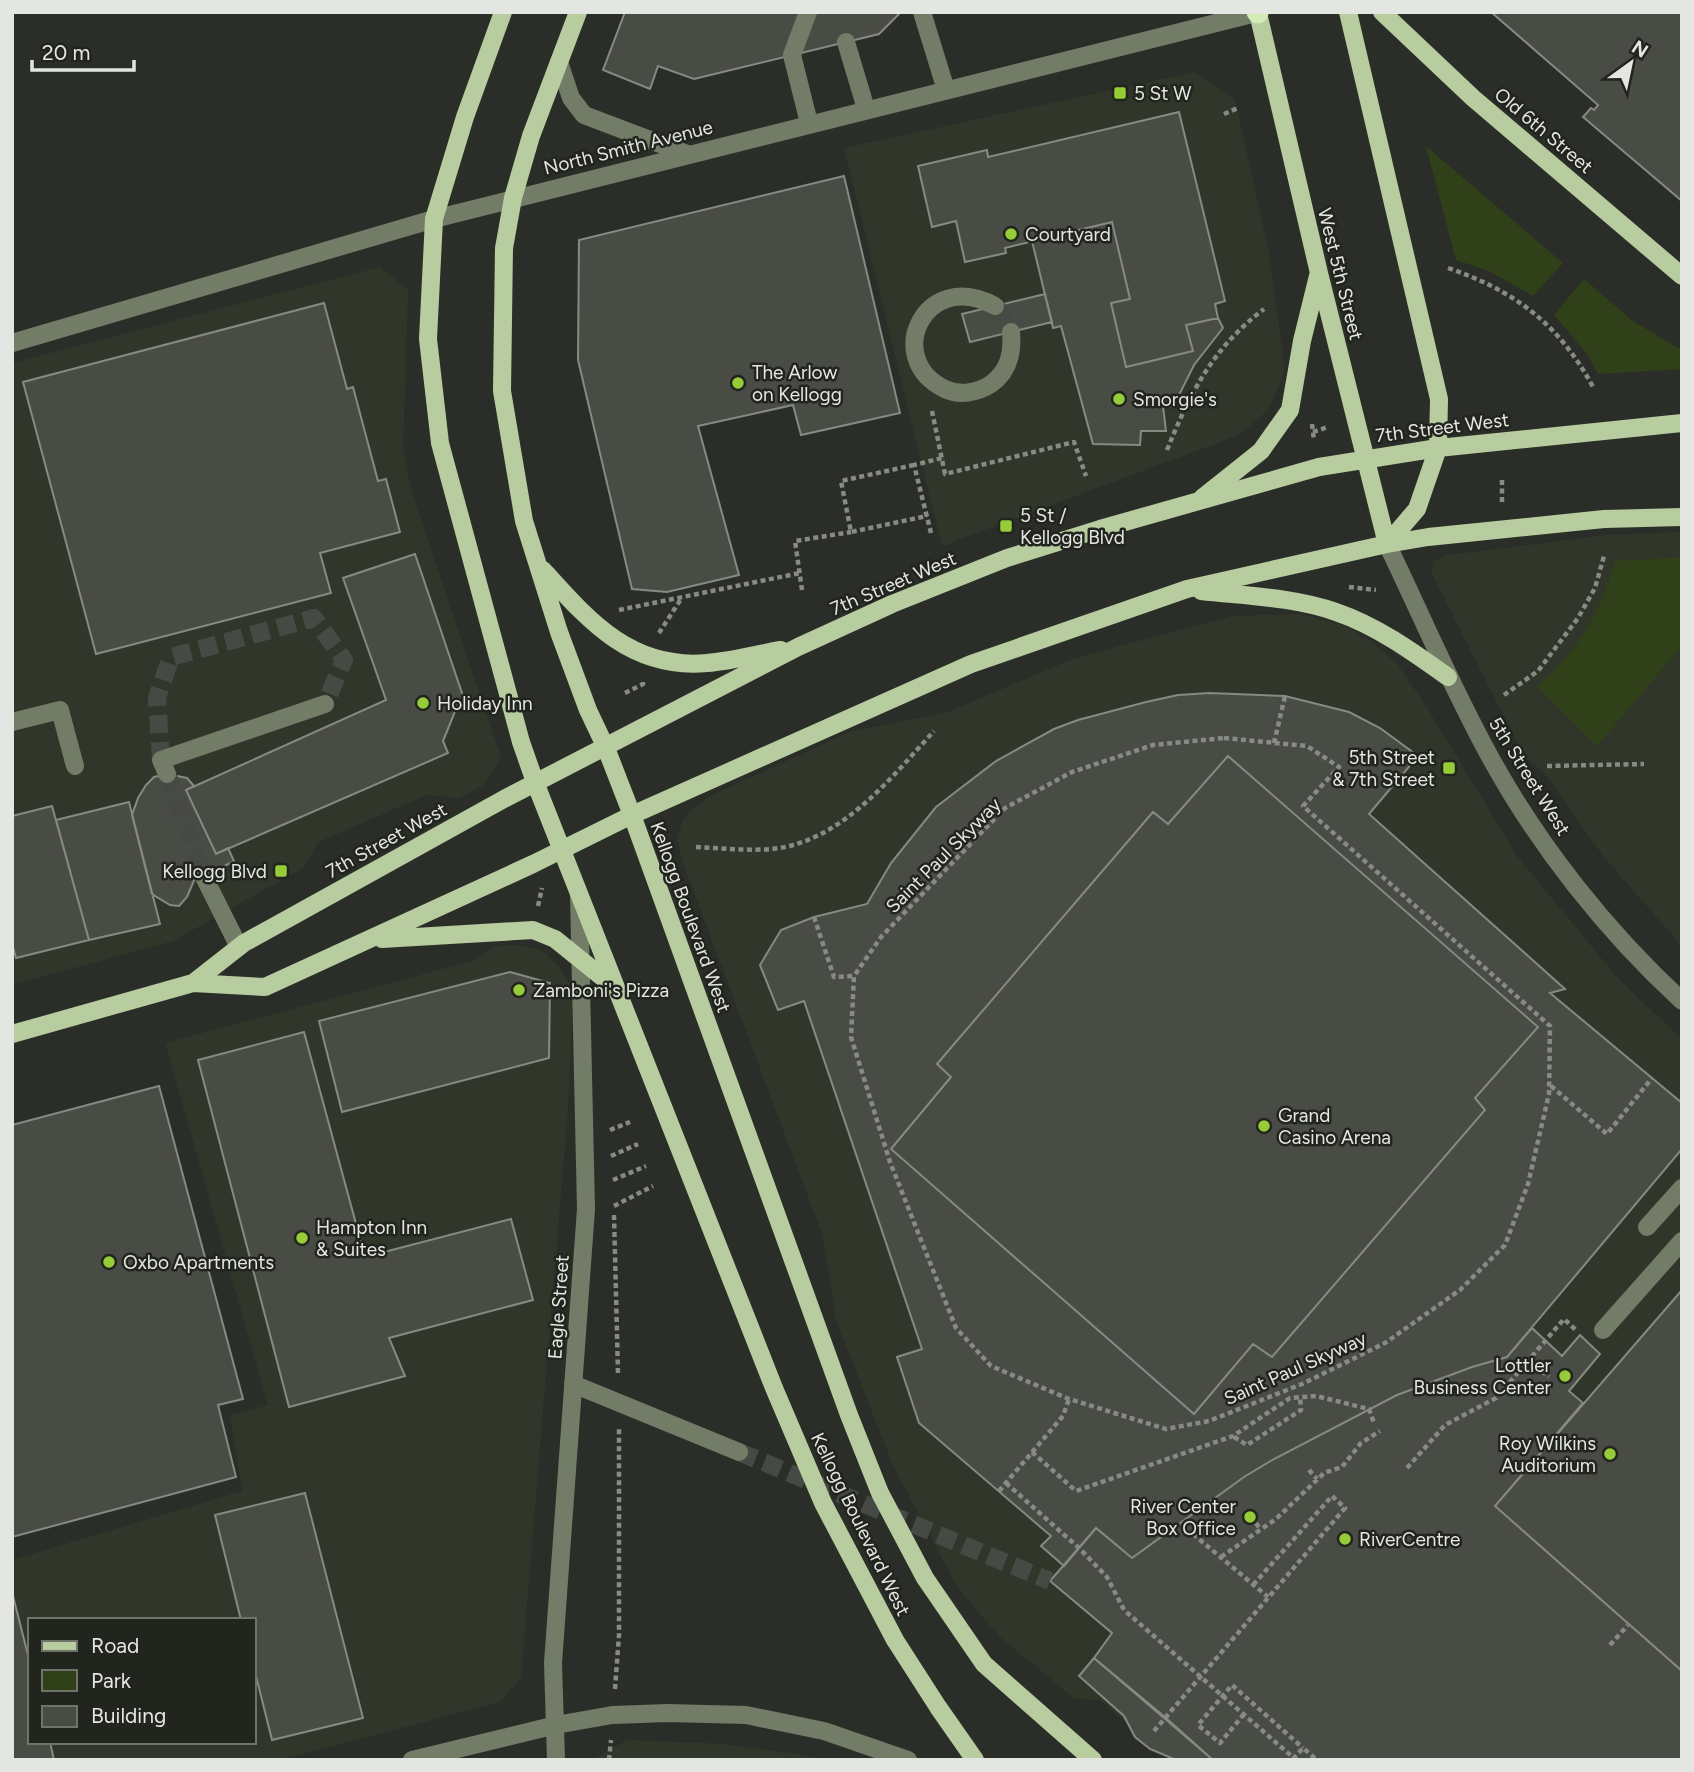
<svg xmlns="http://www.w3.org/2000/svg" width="1694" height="1772" font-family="Figtree,sans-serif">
	<rect width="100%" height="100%" fill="#2b2e28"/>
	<!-- built -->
	<path fill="#31362a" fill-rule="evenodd" d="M1195,72L1235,100L1269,253L1285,372L1269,409L1239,435L942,546L844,148Z
		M380,267L408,290L403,448L411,490L501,757L484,785L459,798L427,795L318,842L303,868L173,941L12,985V363Z
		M1682,532V946L1603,856L1543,771L1525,758L1432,574L1433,561L1448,555L1606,535Z
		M1299,614L1343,625L1368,639L1396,662L1429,711L1517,856L1616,976L1682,1040V1760H1169L1100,1700L1075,1699L1000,1637L957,1587L892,1463L836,1320L823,1236L684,866L677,840L683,819L706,798L849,732L948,712L1075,658L1232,616Z
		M517,945L541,950L561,969L573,989L568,1106L521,1678L500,1702L280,1760H12V1560L242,1491L230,1415L268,1405L165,1043L473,961L492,947ZM30,1620H254V1742H30Z
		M627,1740L726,1744L834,1760H592Z"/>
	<!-- green -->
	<path fill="#304018" d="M1426,146L1563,263L1533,296L1489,271L1456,260Z
		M1584,279L1634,322L1682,350V369L1598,374L1588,355L1554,315Z
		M1682,557V646L1597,746L1537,687C1577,654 1601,610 1615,561Z"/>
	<!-- building -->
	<path fill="#494c45" stroke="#868a82" stroke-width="2" d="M625,12H901L879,34L694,79L658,66L650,89L603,70Z
		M1491,12H1682V201L1583,117L1591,108L1594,110L1598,105Z
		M1179,112L1225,301L1215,304L1218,318L1186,325L1193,351L1126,367L1111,303L1130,299L1112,222L1005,248L1006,253L965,262L956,221L932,227L918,166L987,150L988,157Z
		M844,176L900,413L801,435L793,405L698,426L739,575L667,592L632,589L578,360L579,240Z
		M1112,222L1130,299L1111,303L1126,367L1193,351L1186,325L1218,318L1223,328L1194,365L1173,407L1163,406L1166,431H1141L1140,445L1093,444L1061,326L1053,328L1032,241Z
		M1045,294L1052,322L970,342L962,314Z
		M324,303L347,389L353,387L378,481L386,479L400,532L320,553L331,593L96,654L23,382Z
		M415,554L466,705L456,709L443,741L448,753L216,854L186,790L386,700L343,578Z
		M1210,693L1285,696L1349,712L1380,728L1418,756L1369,814L1565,989L1550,993L1682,1103V1149L1507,1357L1472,1367L1397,1395L1274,1459L1244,1477L1132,1558L1096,1528L1064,1566L1041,1546L1051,1536L919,1423L897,1357L922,1349L804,1001L778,1010L760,965L781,930L814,917L867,904L891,863L936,807L996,761L1054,729L1078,720L1146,702L1178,695Z
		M1228,756L1538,1027L1475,1098L1485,1110L1272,1357L1253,1344L1194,1414L891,1149L951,1077L937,1064L1153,812L1168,824Z
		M167,774L187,778L194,786L186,790L216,854L228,848L234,861L204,877L195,878L187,897L179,906L170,905L152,894L132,815L138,798L146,785L154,777Z
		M129,802L160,924L89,940L56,820Z
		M52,806L89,940L16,958L12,943V816Z
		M510,972L550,983L549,1058L342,1112L319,1021Z
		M304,1032L365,1257L511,1219L533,1300L389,1338L405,1376L289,1407L198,1060Z
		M159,1086L243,1399L218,1405L236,1477L12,1537V1125Z
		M1682,1290V1671L1495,1506Z
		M1532,1328L1562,1356L1580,1335L1600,1354L1569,1391L1583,1403L1495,1506L1682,1671V1760H1213L1094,1658L1112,1633L1050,1581L1096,1528L1132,1558L1244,1477L1274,1459L1397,1395L1472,1367L1507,1357Z
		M305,1493L363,1718L272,1740L254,1668V1620H241L215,1515Z
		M12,1592L30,1663V1742H50L54,1760H12Z
		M1094,1658L1166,1718L1213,1760H1176L1150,1749L1135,1737L1124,1716L1079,1676Z"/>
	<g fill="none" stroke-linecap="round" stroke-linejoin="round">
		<!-- minor-tunnel -->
		<path stroke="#474a44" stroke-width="18" stroke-dasharray="18 9" stroke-linecap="butt" d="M995,306L1005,318L1011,332
			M161,760L157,698L171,657L314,618L344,660L325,704
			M167,774L204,877
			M739,1452L1050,1581"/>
		<!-- path -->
		<path stroke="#888a85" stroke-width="4.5" stroke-dasharray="5 3.5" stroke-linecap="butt" d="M1224,114L1238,108
			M1448,268C1515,291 1559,324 1593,387
			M932,411L945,474L1074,442L1086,476
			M1312,424L1314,440
			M1313,432L1328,427
			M1167,450C1191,391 1213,348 1264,309
			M914,465L841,481L851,532L927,516
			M1502,502V477
			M931,533L914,465L942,458
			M1349,587L1376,590
			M802,590L795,541L851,532
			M619,610L800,573
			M659,633L681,599
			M625,693L643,684V681
			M1504,695L1538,671L1578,618L1595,588L1604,556
			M1224,738L1307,746L1339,767L1303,806L1550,1026L1549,1094L1528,1184L1505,1245L1460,1290L1385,1343L1302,1384L1209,1421L1166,1429L1069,1399L991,1366L956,1328L890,1162L851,1037L854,976L881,937L1005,808L1072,772L1153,745Z
			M1274,743L1285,696
			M1547,766L1644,764
			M696,847C720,848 747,851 772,849C841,842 890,779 934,731
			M538,906L542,888
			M814,917L834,977L854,976
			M1551,1086L1607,1134L1652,1078
			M610,1130L630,1122
			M611,1156L638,1144
			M613,1180L646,1166
			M614,1206L653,1186
			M614,1215L618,1374
			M1529,1360L1549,1377
			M1234,1437L1247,1445L1301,1410L1300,1397
			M1032,1452L1076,1491L1233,1436L1290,1398L1316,1396L1369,1409L1374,1423
			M1407,1468L1445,1425L1496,1398L1564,1319L1577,1331
			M1309,1470L1317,1479
			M1006,1483L1079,1548L1107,1577L1124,1610L1296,1760
			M999,1491L1063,1416L1069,1399
			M1250,1517L1261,1529
			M1193,1534L1268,1597
			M1221,1557L1276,1519L1324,1473L1342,1467L1361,1443L1380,1431
			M1610,1645L1628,1625
			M615,1689L619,1635V1428
			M1244,1714L1220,1743L1198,1725L1232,1685L1303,1748
			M1154,1731L1345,1508L1332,1496L1253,1585
			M1293,1759L1303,1748L1317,1760
			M609,1760L611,1740"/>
		<!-- minor -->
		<path stroke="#727c67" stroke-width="18" d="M808,12L792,55L809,123
			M922,12L946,90
			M846,42L866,109
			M559,62L571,98L584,115L687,154
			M995,306C925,267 882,359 945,389C959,396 977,393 991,384C1009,371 1013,353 1011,332
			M12,343L434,219L1260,12
			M1387,544C1421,614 1451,686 1489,755C1538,845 1606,931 1682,1001
			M12,722L60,710L75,766
			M167,774L161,760L325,704
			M204,877L239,947
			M1647,1227L1682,1188
			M1603,1330L1682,1241
			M573,1384L739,1452
			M412,1760L556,1725L612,1715L668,1713L746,1715L824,1731L908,1760
			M556,1760L553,1663L586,1209L579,895"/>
		<!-- major -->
		<path stroke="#b7cc9f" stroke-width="18" d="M503,12L465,117L434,219L428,339L440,443L521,742L535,782L774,1388L823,1503L895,1640L938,1707L975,1760
			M578,12L531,136L513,198L504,248L502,391L524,521L559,632L588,710L606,748L632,815L849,1415L880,1493L925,1578L984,1664L1093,1760
			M1348,12L1439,399L1438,448L1417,509L1387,544
			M1382,12L1473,98L1682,276
			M1258,13L1319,273L1387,544
			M1202,498L1261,451L1290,410L1302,341L1318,276
			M543,570C589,621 631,670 707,663C732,661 757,654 781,650
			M1201,591C1245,596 1294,597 1336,612C1377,626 1413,652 1448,677
			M382,939L533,930L555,939L612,985
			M193,983L244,943L504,799L798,647L892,604L1007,558L1100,529L1319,467L1438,448L1682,423
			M12,1034L193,983L265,987L533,864L632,815L971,664L1187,589L1387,544L1428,537L1604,519L1682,517"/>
		<!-- highway -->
		<path stroke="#d3ecb5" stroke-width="21" d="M1257,12L1258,13"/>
	</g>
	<!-- markers -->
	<g fill="#97cc39" stroke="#22241e" stroke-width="2.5">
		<rect x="1113" y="86" width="14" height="14" rx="3.5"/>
		<circle cx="1011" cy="234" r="7"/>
		<circle cx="738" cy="383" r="7"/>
		<circle cx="1119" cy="399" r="7"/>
		<rect x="999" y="519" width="14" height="14" rx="3.5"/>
		<circle cx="423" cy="703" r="7"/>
		<rect x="1442" y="761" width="14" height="14" rx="3.5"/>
		<rect x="274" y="864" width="14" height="14" rx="3.5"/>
		<circle cx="519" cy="990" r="7"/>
		<circle cx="1264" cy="1126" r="7"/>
		<circle cx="302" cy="1238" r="7"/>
		<circle cx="109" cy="1262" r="7"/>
		<circle cx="1565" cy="1376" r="7"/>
		<circle cx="1610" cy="1454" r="7"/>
		<circle cx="1250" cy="1517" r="7"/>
		<circle cx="1345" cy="1539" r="7"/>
	</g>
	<g text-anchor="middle" stroke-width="5" stroke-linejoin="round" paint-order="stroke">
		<!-- poi labels -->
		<g font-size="19" fill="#e4e6e2" stroke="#22241e" text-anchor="start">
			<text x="1134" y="100">5 St W</text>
			<text x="1025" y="241">Courtyard</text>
			<text x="752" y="379">The Arlow<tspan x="752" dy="22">on Kellogg</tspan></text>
			<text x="1133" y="406">Smorgie's</text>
			<text x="1020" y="522">5 St /<tspan x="1020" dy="22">Kellogg Blvd</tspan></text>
			<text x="437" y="710">Holiday Inn</text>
			<text x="1435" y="764" text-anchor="end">5th Street<tspan x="1435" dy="22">&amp; 7th Street</tspan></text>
			<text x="267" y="878" text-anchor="end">Kellogg Blvd</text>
			<text x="533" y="997">Zamboni's Pizza</text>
			<text x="1278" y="1122">Grand<tspan x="1278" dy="22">Casino Arena</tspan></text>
			<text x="316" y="1234">Hampton Inn<tspan x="316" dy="22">&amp; Suites</tspan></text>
			<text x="123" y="1269">Oxbo Apartments</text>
			<text x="1551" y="1372" text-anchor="end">Lottler<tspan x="1551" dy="22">Business Center</tspan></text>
			<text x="1596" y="1450" text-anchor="end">Roy Wilkins<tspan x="1596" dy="22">Auditorium</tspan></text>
			<text x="1236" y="1513" text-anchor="end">River Center<tspan x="1236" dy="22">Box Office</tspan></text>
			<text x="1359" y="1546">RiverCentre</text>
		</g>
		<!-- street labels -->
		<g font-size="19" fill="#e4e6e2" stroke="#22241e">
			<text transform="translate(1544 130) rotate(40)" y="7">Old 6th Street</text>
			<text transform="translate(628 147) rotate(-14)" y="7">North Smith Avenue</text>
			<text transform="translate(1341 274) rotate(76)" y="7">West 5th Street</text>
			<text transform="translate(1442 427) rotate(-7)" y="7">7th Street West</text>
			<text transform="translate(893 583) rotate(-23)" y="7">7th Street West</text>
			<text transform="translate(1530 776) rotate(58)" y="7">5th Street West</text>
			<text transform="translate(386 840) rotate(-29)" y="7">7th Street West</text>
			<text transform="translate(943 855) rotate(-45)" y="7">Saint Paul Skyway</text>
			<text transform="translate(691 917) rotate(70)" y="7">Kellogg Boulevard West</text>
			<text transform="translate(558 1307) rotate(-86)" y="7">Eagle Street</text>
			<text transform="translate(1295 1368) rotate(-24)" y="7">Saint Paul Skyway</text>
			<text transform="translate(861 1524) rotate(64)" y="7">Kellogg Boulevard West</text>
		</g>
	</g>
	<!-- border -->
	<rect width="1694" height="1772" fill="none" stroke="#e4e6e2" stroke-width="28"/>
	<!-- legend -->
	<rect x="28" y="1618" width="228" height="126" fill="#22241e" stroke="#70726c" stroke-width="2"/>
	<rect x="42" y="1641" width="35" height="10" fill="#b7cc9f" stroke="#70726c" stroke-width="2"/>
	<text x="91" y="1653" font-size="21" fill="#e4e6e2">Road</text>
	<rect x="42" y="1670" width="35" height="21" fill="#304018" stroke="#70726c" stroke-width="2"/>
	<text x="91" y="1688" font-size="21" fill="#e4e6e2">Park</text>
	<rect x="42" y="1706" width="35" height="21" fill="#494c45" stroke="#70726c" stroke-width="2"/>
	<text x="91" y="1723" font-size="21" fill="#e4e6e2">Building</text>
	<!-- north arrow -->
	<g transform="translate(1631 63) rotate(33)" stroke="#22241e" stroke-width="5" paint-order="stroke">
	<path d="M0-5L12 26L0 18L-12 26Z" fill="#e4e6e2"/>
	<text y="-10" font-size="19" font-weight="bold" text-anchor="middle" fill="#e4e6e2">N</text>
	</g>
	<!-- scale -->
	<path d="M32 60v10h102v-10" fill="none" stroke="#e4e6e2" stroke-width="3.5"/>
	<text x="42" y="60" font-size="21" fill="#e4e6e2" stroke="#22241e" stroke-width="5" paint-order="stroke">20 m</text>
</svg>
